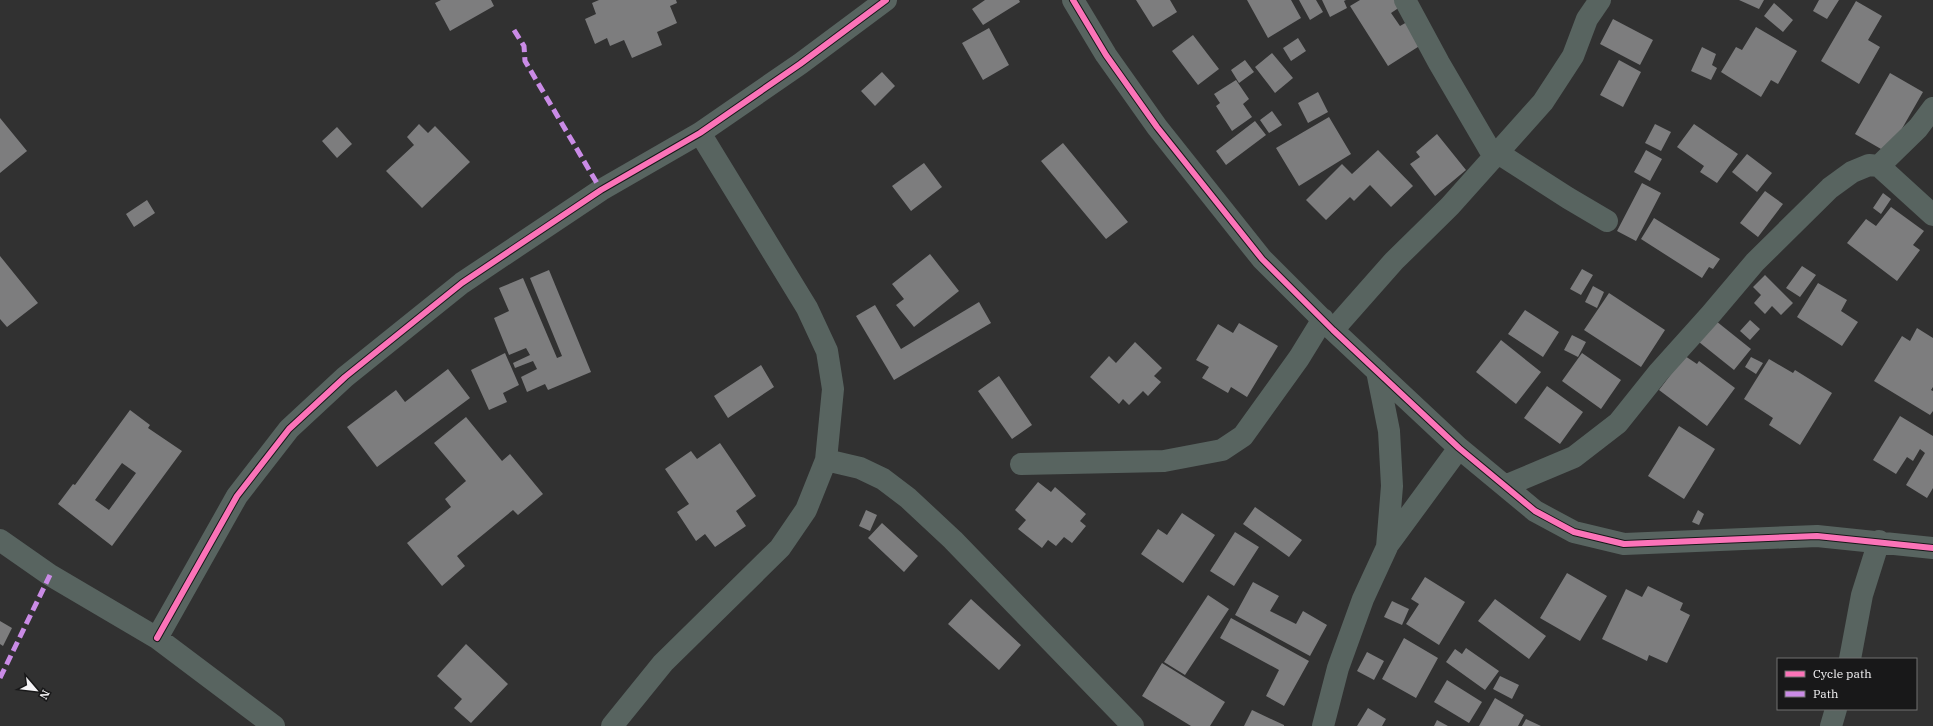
<svg xmlns="http://www.w3.org/2000/svg" width="1933" height="726" font-family="'IBM Plex Serif',serif">
	<rect width="100%" height="100%" fill="#313131"/>
	<!-- building -->
	<path fill="#7d7d7e" fill-rule="evenodd" d="M441,0H491L494,6L450,31L435,3Z
		M599,0H676L677,3L670,6L677,23L657,32L662,45L632,58L624,40L610,46L607,38L595,44L585,19L596,14L592,3Z
		M985,0H1019L1020,2L983,25L972,9Z
		M1136,0H1170L1177,12L1153,27Z
		M1247,0H1291L1301,18L1268,38Z
		M1299,0H1316L1323,12L1310,20Z
		M1322,0H1346L1344,1L1347,8L1330,17Z
		M1360,0H1395L1400,7L1391,13L1400,26L1407,22L1421,45L1388,66L1350,6Z
		M1739,0H1764L1759,9Z
		M1819,0H1839L1827,19L1813,11Z
		M1856,1L1882,16L1868,40L1880,47L1859,84L1821,61Z
		M1774,3L1793,20L1783,32L1764,16Z
		M1613,19L1653,40L1640,65L1600,44Z
		M1756,27L1797,51L1778,84L1771,80L1761,97L1721,72L1736,47L1742,50Z
		M989,28L1009,65L983,80L962,43Z
		M1193,35L1219,69L1198,85L1172,51Z
		M1298,38L1306,51L1291,61L1283,48Z
		M1702,47L1716,54L1712,65L1717,68L1711,80L1691,71Z
		M1272,53L1293,78L1275,93L1255,67Z
		M1245,60L1254,72L1239,83L1231,70Z
		M1619,60L1641,72L1623,107L1600,95Z
		M882,72L895,86L875,106L861,91Z
		M1890,73L1923,92L1888,153L1855,134Z
		M1236,80L1249,99L1243,104L1252,117L1232,131L1216,106L1220,103L1214,94Z
		M1318,92L1328,112L1308,123L1298,103Z
		M1272,111L1282,125L1269,133L1260,120Z
		M1329,117L1351,154L1299,186L1276,148Z
		M0,118L27,151L0,173Z
		M1255,121L1266,135L1226,165L1216,151Z
		M419,124L428,133L435,126L470,162L422,208L386,171L414,145L407,137Z
		M1655,124L1671,132L1661,151L1645,143Z
		M1694,124L1738,154L1717,183L1700,172L1704,166L1677,147Z
		M337,127L352,144L337,158L322,141Z
		M1437,134L1466,170L1435,196L1410,164L1420,157L1416,152Z
		M1063,143L1128,222L1106,239L1041,161Z
		M1378,150L1413,186L1391,207L1370,185L1354,201L1350,197L1326,220L1306,200L1342,164L1352,174Z
		M1646,150L1662,159L1650,181L1634,172Z
		M1747,154L1772,173L1757,192L1732,172Z
		M924,163L942,187L911,211L892,186Z
		M1642,183L1661,193L1636,241L1617,231Z
		M1765,191L1783,204L1758,237L1740,223Z
		M1883,193L1891,199L1881,214L1873,208Z
		M147,200L155,213L134,227L126,214Z
		M1891,207L1924,231L1913,245L1920,250L1897,281L1847,243L1866,219L1876,226Z
		M1654,218L1720,259L1713,269L1709,267L1702,278L1641,239Z
		M930,254L959,291L914,327L896,305L904,299L892,284Z
		M0,256L38,303L7,327L0,319Z
		M1802,266L1816,275L1800,297L1786,288Z
		M1582,269L1593,275L1581,295L1570,289Z
		M549,270L591,372L548,390L545,384L527,392L521,377L537,369L533,361L515,368L513,363L530,355L526,348L509,355L494,318L509,311L499,288L523,278L557,358L562,356L530,278Z
		M1765,275L1793,303L1781,315L1772,306L1765,314L1754,303L1761,295L1753,287Z
		M1818,283L1847,300L1841,311L1858,322L1842,346L1797,317Z
		M1593,286L1604,292L1597,308L1585,302Z
		M1609,293L1665,330L1641,367L1584,330Z
		M979,302L991,323L894,380L856,316L875,305L901,349Z
		M1525,310L1559,332L1543,357L1508,334Z
		M1750,320L1760,329L1750,340L1740,331Z
		M1716,321L1751,349L1734,370L1699,342Z
		M1239,323L1278,346L1247,397L1231,387L1228,393L1202,378L1209,367L1196,360L1218,324L1233,333Z
		M1917,328L1933,338V387L1931,390L1933,391V411L1930,415L1874,381L1902,336L1910,341Z
		M1572,335L1586,342L1578,357L1564,350Z
		M1501,340L1541,372L1516,404L1476,372Z
		M1135,342L1162,368L1154,376L1161,382L1148,396L1143,391L1129,405L1123,399L1119,404L1090,377L1109,356L1116,363Z
		M505,353L519,385L503,393L507,402L489,410L471,370Z
		M1582,353L1621,380L1601,409L1562,381Z
		M1685,356L1697,364L1699,361L1735,388L1707,426L1659,390Z
		M1751,357L1763,363L1756,374L1745,367Z
		M1769,359L1793,373L1795,370L1832,393L1800,445L1769,425L1773,418L1744,399Z
		M761,365L774,387L728,418L714,396Z
		M448,369L470,398L377,467L347,427L396,390L405,402Z
		M999,376L1032,425L1012,439L978,391Z
		M1547,386L1583,412L1560,444L1524,418Z
		M130,410L150,425L148,428L182,451L112,546L58,504L73,484L75,485ZM122,463L136,473L109,510L95,500Z
		M1900,416L1933,436V488L1927,498L1906,485L1925,453L1920,449L1913,461L1907,457L1896,474L1873,460Z
		M466,417L502,461L510,454L543,494L518,515L513,510L457,556L465,566L442,586L407,543L451,507L445,499L466,481L434,443Z
		M1679,426L1715,449L1684,499L1648,476Z
		M720,443L756,496L736,511L746,526L715,547L705,534L696,541L677,512L689,504L665,469L691,451L697,459Z
		M1038,482L1051,492L1055,487L1086,514L1080,521L1086,526L1072,543L1064,537L1056,546L1048,540L1042,548L1018,529L1026,520L1015,510Z
		M1255,507L1302,540L1289,557L1243,524Z
		M866,510L877,515L870,531L859,526Z
		M1698,510L1704,514L1699,525L1692,522Z
		M1182,513L1215,535L1183,583L1141,554L1158,529L1167,535Z
		M882,523L918,556L904,572L868,538Z
		M1235,532L1259,547L1234,586L1210,571Z
		M1567,573L1607,596L1580,641L1540,618Z
		M1425,577L1465,602L1439,645L1406,624L1419,604L1411,599Z
		M1253,582L1279,596L1270,611L1296,624L1303,611L1327,625L1310,656L1235,615Z
		M1648,586L1683,603L1680,610L1690,615L1667,663L1649,655L1647,661L1602,639L1626,589L1642,597Z
		M1208,595L1229,609L1185,675L1164,662Z
		M971,599L1021,645L999,670L948,624Z
		M1495,599L1546,636L1529,659L1478,621Z
		M1392,601L1409,609L1402,625L1384,617Z
		M1231,618L1309,661L1284,706L1266,696L1279,670L1220,638Z
		M0,621L12,628L3,646L0,644Z
		M1404,638L1438,658L1416,698L1382,679Z
		M466,644L508,684L471,723L454,708L462,699L437,676Z
		M1466,648L1499,671L1485,690L1446,662L1455,649L1462,654Z
		M1367,652L1384,661L1374,680L1357,671Z
		M1162,663L1225,702L1210,726H1191L1142,696Z
		M1500,676L1519,685L1512,699L1493,689Z
		M1447,680L1482,702L1469,723L1434,702Z
		M1495,698L1524,715L1518,726H1479Z
		M1368,708L1386,719L1382,726H1357Z
		M1252,710L1284,725V726H1244Z
		M1526,719L1541,726H1522Z
		M1437,720L1448,726H1434Z"/>
	<g fill="none" stroke-linecap="round" stroke-linejoin="round">
		<!-- street -->
		<path stroke="#586460" stroke-width="22" d="M1073,0L1106,55L1157,127L1262,259L1333,330L1459,448L1535,511L1574,532L1624,544L1817,536L1933,548
			M1405,0L1439,63L1494,157
			M1498,153L1568,198L1607,221
			M1879,166L1918,128L1933,108
			M1333,330L1394,261L1450,206L1543,102L1573,56L1587,19L1600,0
			M826,460L860,468L883,479L908,498L953,540L1133,726
			M1021,464L1164,461L1222,450L1243,436L1299,358L1323,319
			M1505,486L1574,457L1618,423L1658,373L1711,314L1755,262L1830,188L1852,172L1869,165L1879,166L1933,215
			M0,540L50,575L157,638L274,726
			M1387,546L1459,448
			M157,638L237,496L289,429L345,377L462,283L601,190L700,133L800,64L886,0
			M1850,659L1862,595L1879,541
			M612,726L663,663L780,548L806,510L826,460L833,389L827,351L807,308L700,133
			M1323,726L1338,668L1363,599L1387,547L1392,486L1389,431L1377,371
			M1831,726L1836,709"/>
		<!-- quiet -->
		<path stroke="#ca8be6" stroke-width="5" stroke-dasharray="10 5" stroke-linecap="butt" d="M514,30L524,46L525,61L601,190
			M0,678L50,575"/>
		<defs>
			<path id="cycleway" d="M1073,0L1106,55L1157,127L1262,259L1333,330L1459,448L1535,511L1574,532L1624,544L1817,536L1933,548
				M157,638L237,496L289,429L345,377L462,283L601,190L700,133L800,64L886,0"/>
		</defs>
		<!-- cycleway casing -->
		<use href="#cycleway" stroke="#181819" stroke-width="8"/>
		<!-- cycleway -->
		<use href="#cycleway" stroke="#fb73b8" stroke-width="6"/>
	</g>
	<!-- legend -->
	<rect x="1777" y="658" width="140" height="52" fill="#181819" stroke="#707071"/>
	<rect x="1785" y="671" width="20" height="6" fill="#fb73b8" stroke="#707071"/>
	<text x="1813" y="678" font-size="12" fill="#f5f4f6">Cycle path</text>
	<rect x="1785" y="691" width="20" height="6" fill="#ca8be6" stroke="#707071"/>
	<text x="1813" y="698" font-size="12" fill="#f5f4f6">Path</text>
	<!-- north arrow -->
	<g transform="translate(36 690) rotate(118)" stroke="#181819" stroke-width="3" paint-order="stroke">
	<path d="M0-3L7 15L0 10L-7 15Z" fill="#f5f4f6"/>
	<text y="-6" font-size="11" font-weight="bold" text-anchor="middle" fill="#f5f4f6">N</text>
	</g>
</svg>
